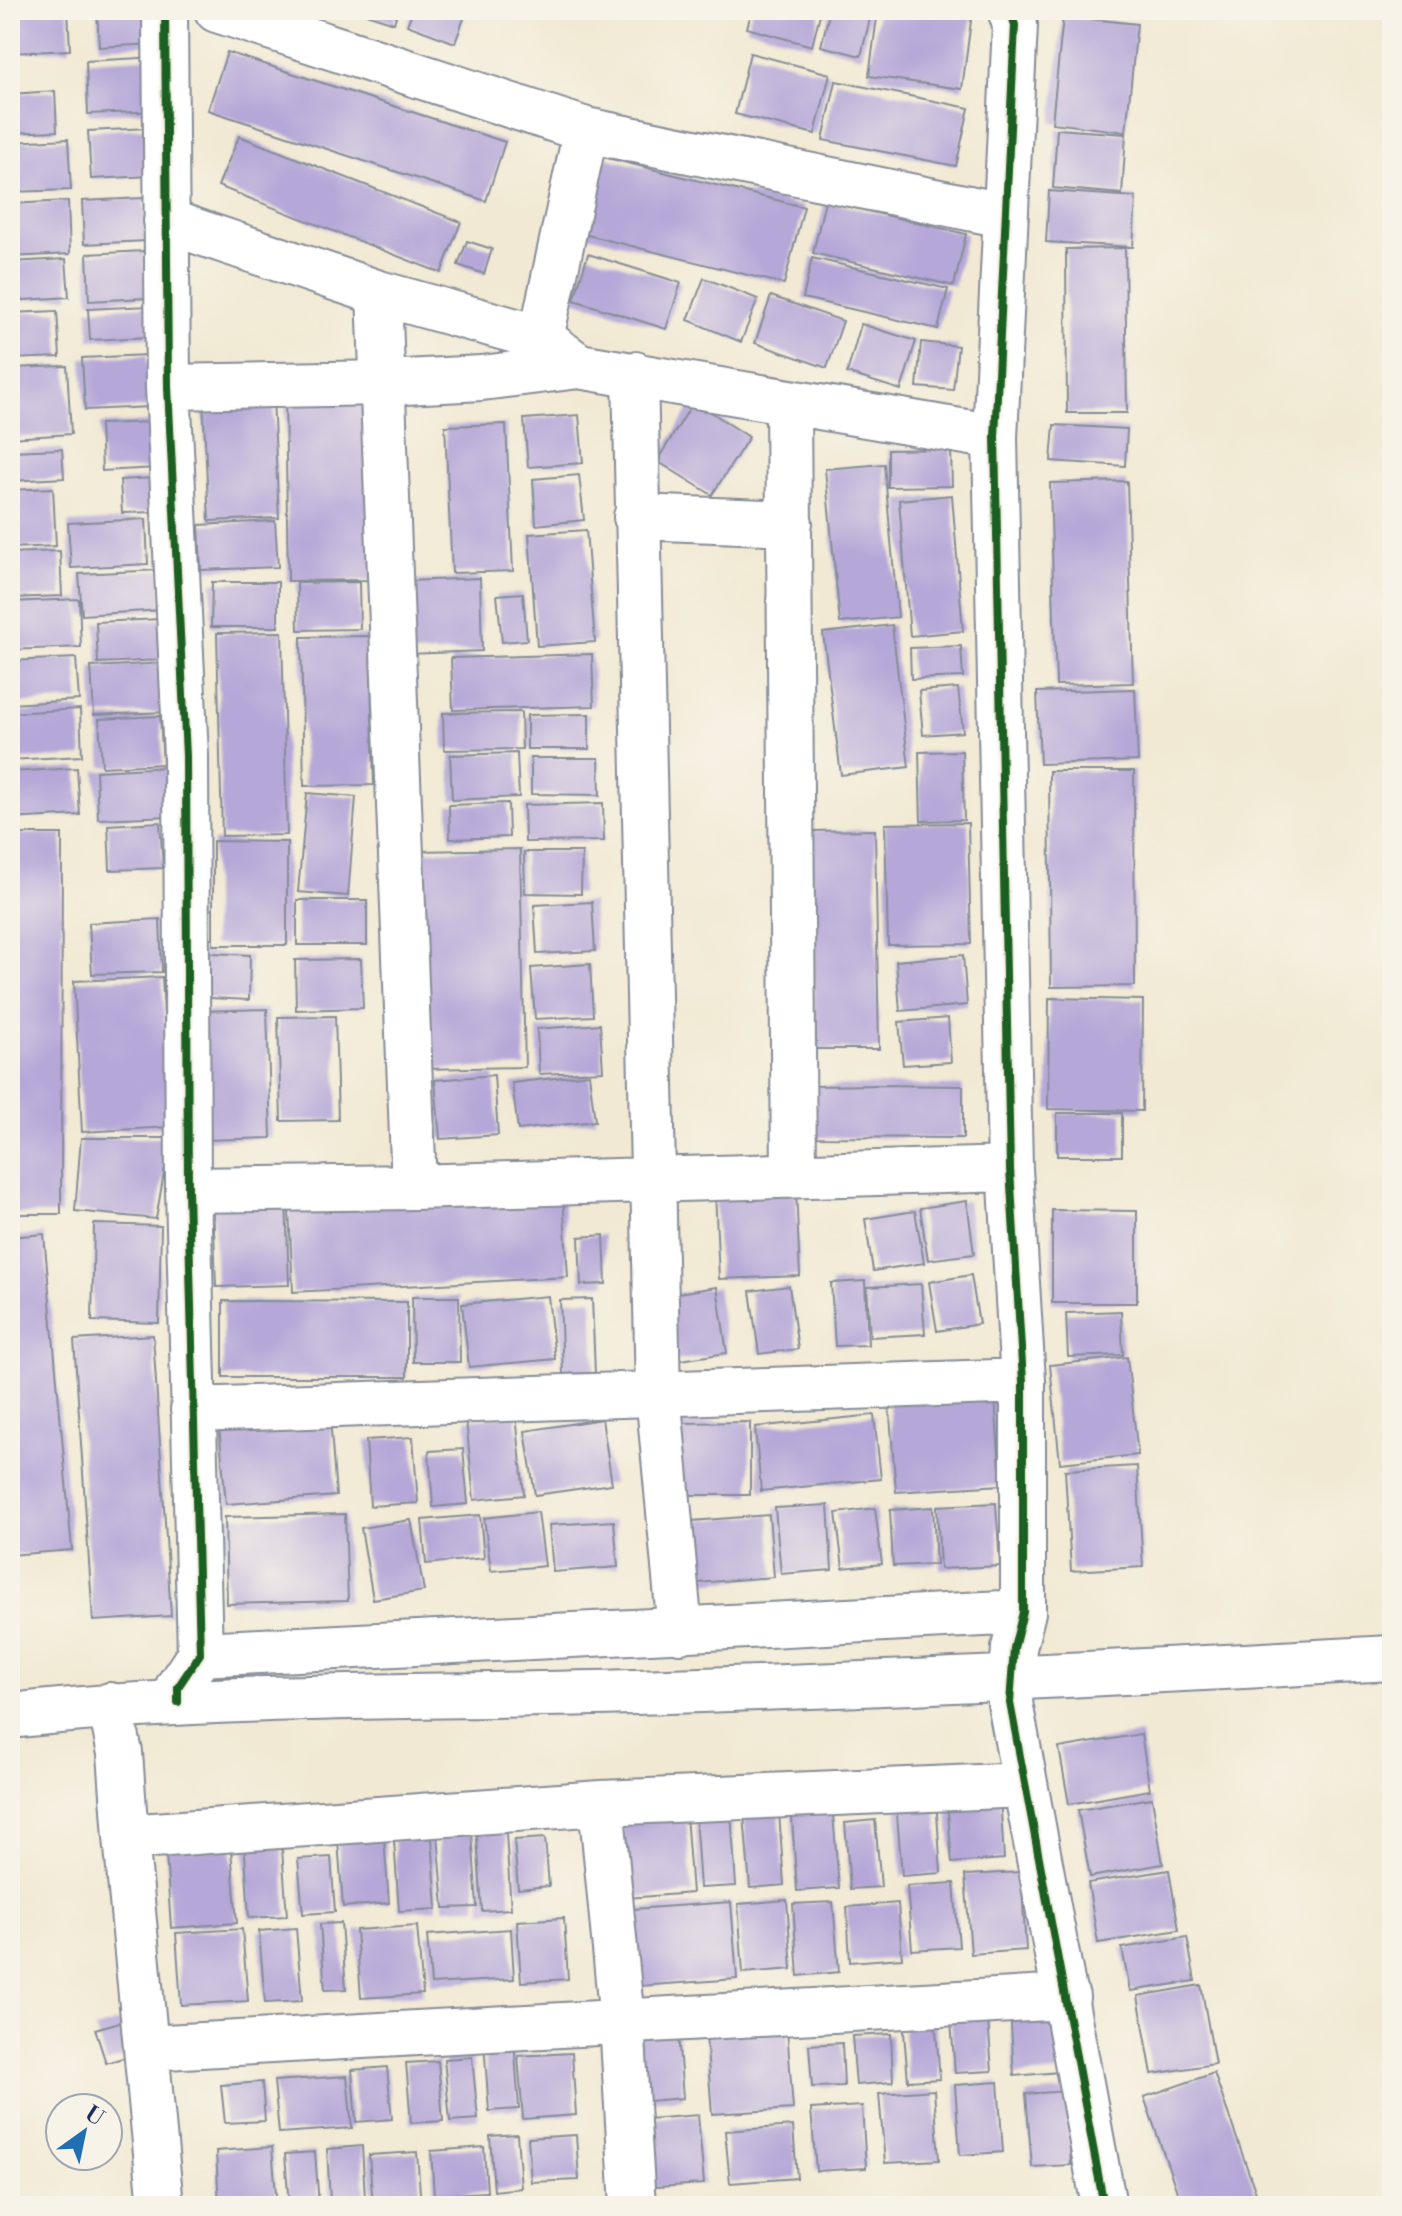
<svg xmlns="http://www.w3.org/2000/svg" width="1402" height="2216" font-family="'Libre Bodoni',serif">
	<rect width="100%" height="100%" fill="#f7f3e8"/>
	<filter id="ink" filterUnits="userSpaceOnUse"><feTurbulence type="fractalNoise" baseFrequency=".0125" numOctaves="2"/><feDisplacementMap in="SourceGraphic" scale="16" xChannelSelector="R" yChannelSelector="G"/><feConvolveMatrix kernelMatrix="1 2 1 2 8 2 1 2 1" color-interpolation-filters="sRGB"/></filter>
	<filter id="wash" filterUnits="userSpaceOnUse"><feTurbulence type="fractalNoise" baseFrequency=".006" numOctaves="4" result="noise"/><feDisplacementMap in="SourceGraphic" scale="32" xChannelSelector="R" yChannelSelector="G"/><feGaussianBlur stdDeviation="1.8" result="paint"/><feColorMatrix in="noise" values="0 0 0 0 0 0 0 0 0 0 0 0 0 0 0 0 0 1.4 0 .05"/><feComposite in="paint" operator="in"/></filter>
	<g filter="url(#wash)">
		<rect width="100%" height="100%" fill="#f1e9d3"/>
		<g id="blocks">
			<!-- building -->
			<path fill="#b5a7d8" d="M10,10H68L70,50L10,53Z
				M97,10H154L156,44L99,47Z
				M354,10H398L394,23Z
				M413,10H467L455,43L407,25Z
				M752,10H821L812,46L747,28Z
				M830,10H872L861,56L821,46Z
				M878,10L972,13L962,89L869,76Z
				M1063,16L1137,24L1126,132L1052,123Z
				M227,52L505,142L486,201L208,110Z
				M750,53L830,74L815,134L735,114Z
				M159,57L162,111L88,114L86,61Z
				M836,81L969,108L956,166L823,140Z
				M55,91L57,131L10,133V94Z
				M149,128L151,176L91,179L88,131Z
				M1057,129L1126,134L1122,194L1053,188Z
				M239,136L461,222L441,273L218,186Z
				M68,139L71,190L10,192V142Z
				M591,154L804,207L784,284L571,231Z
				M1049,191L1136,197L1133,247L1046,242Z
				M144,198L147,241L84,244L82,201Z
				M68,201L70,254L10,257V204Z
				M825,201L966,234L954,286L813,253Z
				M467,241L492,249L484,274L458,265Z
				M1125,248L1127,413H1067L1066,249Z
				M144,251L146,298L89,301L87,254Z
				M588,254L681,283L666,329L574,300Z
				M812,258L948,289L938,329L803,298Z
				M66,259L69,297L10,301V262Z
				M704,278L758,299L741,342L688,320Z
				M771,296L843,321L827,368L755,343Z
				M148,306L150,337L90,340L88,309Z
				M57,311L60,357L10,359V313Z
				M861,324L916,341L901,390L847,373Z
				M921,342L958,346L953,390L917,387Z
				M147,355L150,407L85,410L82,358Z
				M67,366L71,434L10,438V368Z
				M374,393L377,580L288,581L285,394Z
				M273,399L279,518L209,521L203,401Z
				M694,401L749,437L712,495L657,461Z
				M579,415L583,463L528,467L524,419Z
				M153,422L156,468L102,471L100,424Z
				M506,424L513,571L452,573L445,426Z
				M1054,425L1127,429L1125,466L1051,461Z
				M62,449L64,478L10,481V451Z
				M951,449L952,486L888,487V450Z
				M884,464L898,617L840,623L825,469Z
				M579,475L584,520L536,525L533,479Z
				M154,478L156,512L122,513L120,480Z
				M1127,481L1133,683L1056,685L1050,483Z
				M53,488L56,546L10,548V490Z
				M952,495L963,631L910,636L899,500Z
				M146,519L148,564L71,568L68,523Z
				M275,521L278,567L201,570L199,525Z
				M586,530L595,642L537,646L529,534Z
				M60,551L62,596L10,598V553Z
				M160,570L162,610L82,615L79,574Z
				M480,578L482,651L409,654L407,581Z
				M212,582H278V627H211Z
				M359,582L360,629L298,630L297,583Z
				M523,593L527,640L502,642L497,595Z
				M79,599L81,647L10,650V602Z
				M161,619L163,660L98,663L96,622Z
				M892,625L909,767L841,775L823,633Z
				M282,632L287,835L222,836L217,633Z
				M370,636L374,785L304,786L301,637Z
				M961,646L963,677L911,679L910,648Z
				M592,654L594,706L453,710L451,658Z
				M76,658L79,700L10,704V661Z
				M165,663L168,712L94,715L91,667Z
				M958,688L963,732L923,735L919,691Z
				M1135,689L1138,761L1040,764L1037,692Z
				M80,709L82,756L10,760V713Z
				M521,712L522,749L444,750L443,713Z
				M589,714V749H527V715Z
				M160,716L163,764L102,767L99,719Z
				M962,751L964,820L921,821L919,752Z
				M517,753L519,797L452,800L450,755Z
				M531,758H599L600,795L531,794Z
				M168,767L171,816L98,819L96,771Z
				M77,768L80,815L10,819V772Z
				M1049,771H1134L1135,986L1051,987Z
				M307,793L356,797L348,896L298,892Z
				M508,803L509,837L450,839L449,805Z
				M603,803L604,841L525,842L524,805Z
				M160,822L163,868L110,870L108,825Z
				M968,823L971,944L888,945L885,824Z
				M875,830L879,1049H815L810,831Z
				M10,834H62L61,1214H10Z
				M213,841L287,842V945H213Z
				M520,849L525,1067L425,1069L419,851Z
				M524,852H582L581,894L525,893Z
				M297,900H367V945H297Z
				M592,902L595,951L537,954L534,905Z
				M160,919L162,972L92,974L89,923Z
				M193,952L250,955L249,1000L191,997Z
				M963,955L967,1005L900,1011L896,961Z
				M361,959L363,1008L296,1010L295,960Z
				M590,964L593,1016L535,1019L531,968Z
				M162,977L170,1127L82,1132L74,981Z
				M1049,998L1143,1000L1142,1111L1048,1109Z
				M267,1009L271,1138L204,1140L201,1011Z
				M335,1016L338,1120L281,1121L278,1017Z
				M948,1018L951,1062L903,1065L899,1022Z
				M600,1024L603,1071L539,1074L537,1029Z
				M589,1074L595,1121L518,1130L512,1083Z
				M494,1075L498,1135L440,1139L435,1080Z
				M878,1085L963,1086V1138L812,1137V1086Z
				M1057,1113H1122V1156H1057Z
				M81,1138H170L156,1219L75,1211Z
				M796,1189L800,1276L719,1279L715,1192Z
				M563,1195L568,1277L293,1292L289,1210Z
				M286,1198L289,1285L216,1287L213,1200Z
				M967,1201L974,1254L928,1260L920,1208Z
				M1052,1210L1137,1211V1303H1052Z
				M915,1211L924,1263L873,1271L865,1219Z
				M94,1224L161,1226L159,1323L92,1321Z
				M44,1234L72,1550L10,1555V1237Z
				M604,1235L606,1284L581,1285L579,1237Z
				M971,1275L979,1324L937,1331L929,1282Z
				M865,1281L868,1345L835,1346L831,1283Z
				M921,1284L925,1334L870,1337L867,1287Z
				M789,1286L798,1349L759,1354L750,1291Z
				M717,1287L727,1353L674,1361L665,1295Z
				M548,1296L555,1359L469,1367L462,1304Z
				M412,1297H459L460,1362H413Z
				M592,1299L595,1373L563,1374L560,1300Z
				M223,1301L407,1302V1377H223Z
				M1121,1311L1123,1355L1068,1357L1066,1313Z
				M153,1335L171,1616L93,1621L74,1340Z
				M1127,1357L1138,1455L1060,1463L1050,1365Z
				M995,1397L1001,1485L896,1492L889,1403Z
				M516,1415L524,1495L474,1500L466,1420Z
				M874,1415L881,1479L761,1491L755,1427Z
				M330,1417L336,1496L226,1504L219,1426Z
				M602,1419L612,1484L535,1495L525,1431Z
				M750,1422V1495H679L678,1423Z
				M413,1437L418,1503L370,1506L366,1440Z
				M463,1449L468,1504L433,1507L429,1451Z
				M1137,1466L1143,1567L1071,1571L1065,1470Z
				M996,1503L1000,1566L940,1569L937,1506Z
				M828,1505L832,1570L781,1574L775,1508Z
				M933,1507L936,1564L893,1566L890,1510Z
				M875,1508L882,1564L843,1568L836,1513Z
				M538,1512L545,1566L491,1571L484,1518Z
				M345,1514L348,1601L227,1604L225,1517Z
				M480,1515L484,1558L426,1564L422,1520Z
				M769,1515L774,1577L697,1583L692,1521Z
				M411,1520L424,1591L373,1599L361,1528Z
				M614,1521L618,1567L553,1572L549,1525Z
				M1141,1734L1150,1790L1069,1804L1059,1748Z
				M1000,1796L1004,1859L952,1863L947,1800Z
				M1152,1798L1163,1864L1090,1877L1078,1810Z
				M936,1799L941,1873L902,1876L896,1802Z
				M832,1801L839,1888L797,1891L791,1804Z
				M731,1812L736,1886L700,1888L695,1814Z
				M779,1812L784,1885L750,1888L744,1815Z
				M686,1815L692,1893L627,1898L622,1819Z
				M505,1819L511,1909L482,1911L476,1822Z
				M875,1820L881,1887L850,1889L845,1823Z
				M472,1832L477,1907L444,1908L438,1834Z
				M230,1836L237,1923L171,1928L165,1840Z
				M281,1836L287,1916L249,1918L244,1838Z
				M384,1838L389,1903L343,1907L338,1841Z
				M432,1838L437,1909L399,1911L394,1840Z
				M545,1838L549,1886L518,1889L514,1840Z
				M331,1857L335,1912L303,1914L298,1859Z
				M1169,1870L1179,1930L1098,1943L1088,1883Z
				M1021,1872L1026,1950L971,1954L965,1875Z
				M954,1883L959,1947L912,1950L907,1886Z
				M787,1900L792,1969L743,1973L738,1904Z
				M731,1902L737,1979L639,1986L633,1909Z
				M833,1902L839,1972L798,1976L793,1904Z
				M898,1903L902,1958L850,1962L847,1907Z
				M564,1918L568,1979L521,1982L517,1921Z
				M341,1923L346,1989L325,1990L320,1924Z
				M417,1926L423,1994L361,1998L356,1930Z
				M296,1928L302,2001L265,2003L259,1931Z
				M242,1929L248,2001L181,2005L176,1933Z
				M511,1929L514,1979L431,1984L427,1935Z
				M1187,1937L1195,1981L1130,1991L1122,1948Z
				M1201,1985L1215,2064L1152,2074L1138,1996Z
				M1055,2005L1059,2072L1014,2076L1010,2008Z
				M987,2007L992,2071L955,2073L950,2009Z
				M935,2018L940,2079L908,2081L903,2020Z
				M127,2020L136,2054L106,2063L95,2029Z
				M787,2029L793,2109L712,2114L706,2035Z
				M678,2033L683,2098L637,2102L632,2036Z
				M891,2034L893,2082L856,2085L852,2036Z
				M514,2039L519,2109L489,2111L484,2042Z
				M842,2043L844,2086L812,2087L809,2045Z
				M572,2053L576,2115L523,2119L518,2056Z
				M472,2057L478,2119L450,2121L444,2059Z
				M438,2061L443,2121L411,2123L406,2063Z
				M387,2067L392,2119L356,2122L352,2070Z
				M1214,2073L1259,2202L1249,2206H1182L1144,2097Z
				M347,2076L352,2128L279,2133L274,2081Z
				M262,2082L265,2121L225,2123L221,2085Z
				M998,2082L1003,2152L960,2155L955,2085Z
				M934,2090L939,2160L885,2163L879,2094Z
				M1066,2091L1071,2165L1032,2167L1026,2094Z
				M862,2106L866,2168L816,2171L811,2109Z
				M698,2115L704,2184L640,2188L635,2120Z
				M793,2126L797,2178L730,2183L725,2131Z
				M517,2134L521,2188L494,2191L490,2136Z
				M576,2135L579,2180L531,2182L528,2138Z
				M362,2146L365,2198L330,2200L327,2149Z
				M272,2147L277,2206H219L216,2151Z
				M484,2147L487,2192L434,2195L431,2151Z
				M315,2152L319,2205L289,2206L285,2154Z
				M417,2152L421,2206H373L369,2155Z"/>
		</g>
	</g>
	<g filter="url(#ink)">
		<use href="#blocks" fill-opacity="0" stroke="#868c98" stroke-width="2"/>
		<g fill="none" stroke-linecap="round" stroke-linejoin="round">
			<defs>
				<path id="minor" d="M165,10L168,387L186,756L188,1190L200,1654L178,1687V1702
					M217,10L586,130L1003,215
					M1010,10L1015,25L995,437L1010,1169L1023,1381V1612L1014,1648L1010,1703L1104,2206
					M166,221L379,293L541,338L579,366
					M379,293L414,1187
					M541,338L586,130
					M635,374L658,1393L680,1631
					M168,387L385,383L482,378L579,366L995,437
					M788,403L794,1175
					M636,517L790,523
					M188,1190L414,1187L1010,1169
					M193,1410L1023,1381
					M200,1654L1023,1612
					M110,1705L120,1753L126,1837
					M10,1716C217,1693 427,1698 635,1692C887,1685 1140,1672 1392,1658
					M601,1803L622,2022L633,2206
					M147,2048L1067,1997
					M161,2206L126,1837L601,1803L1025,1785"/>
			</defs>
			<!-- minor casing -->
			<use href="#minor" stroke="#868c98" stroke-width="48"/>
			<!-- minor -->
			<use href="#minor" stroke="#fff" stroke-width="44"/>
			<defs>
				<path id="cycleway" d="M165,10L168,387L186,756L188,1190L200,1654L178,1687V1702
					M1010,10L1015,25L995,437L1010,1169L1023,1381V1612L1014,1648L1010,1703L1104,2206"/>
			</defs>
			<!-- cycleway casing -->
			<use href="#cycleway" stroke="#f7f3e8" stroke-width="13"/>
			<!-- cycleway -->
			<use href="#cycleway" stroke="#1b5e20" stroke-width="8"/>
		</g>
	</g>
	<!-- margin -->
	<rect width="1402" height="2216" fill="none" stroke="#f7f3e8" stroke-width="40"/>
	<!-- north arrow -->
	<g transform="translate(84 2132) rotate(33)"><circle r="38" fill="#f7f3e8" stroke="#9fa5b1" stroke-width="2"/>
	<path d="M0-6L14 30L0 20L-14 30Z" fill="#1f6fb2"/>
	<text y="-12" font-size="22" font-weight="bold" text-anchor="middle" fill="#1b2f5e">U</text>
	</g>
</svg>
